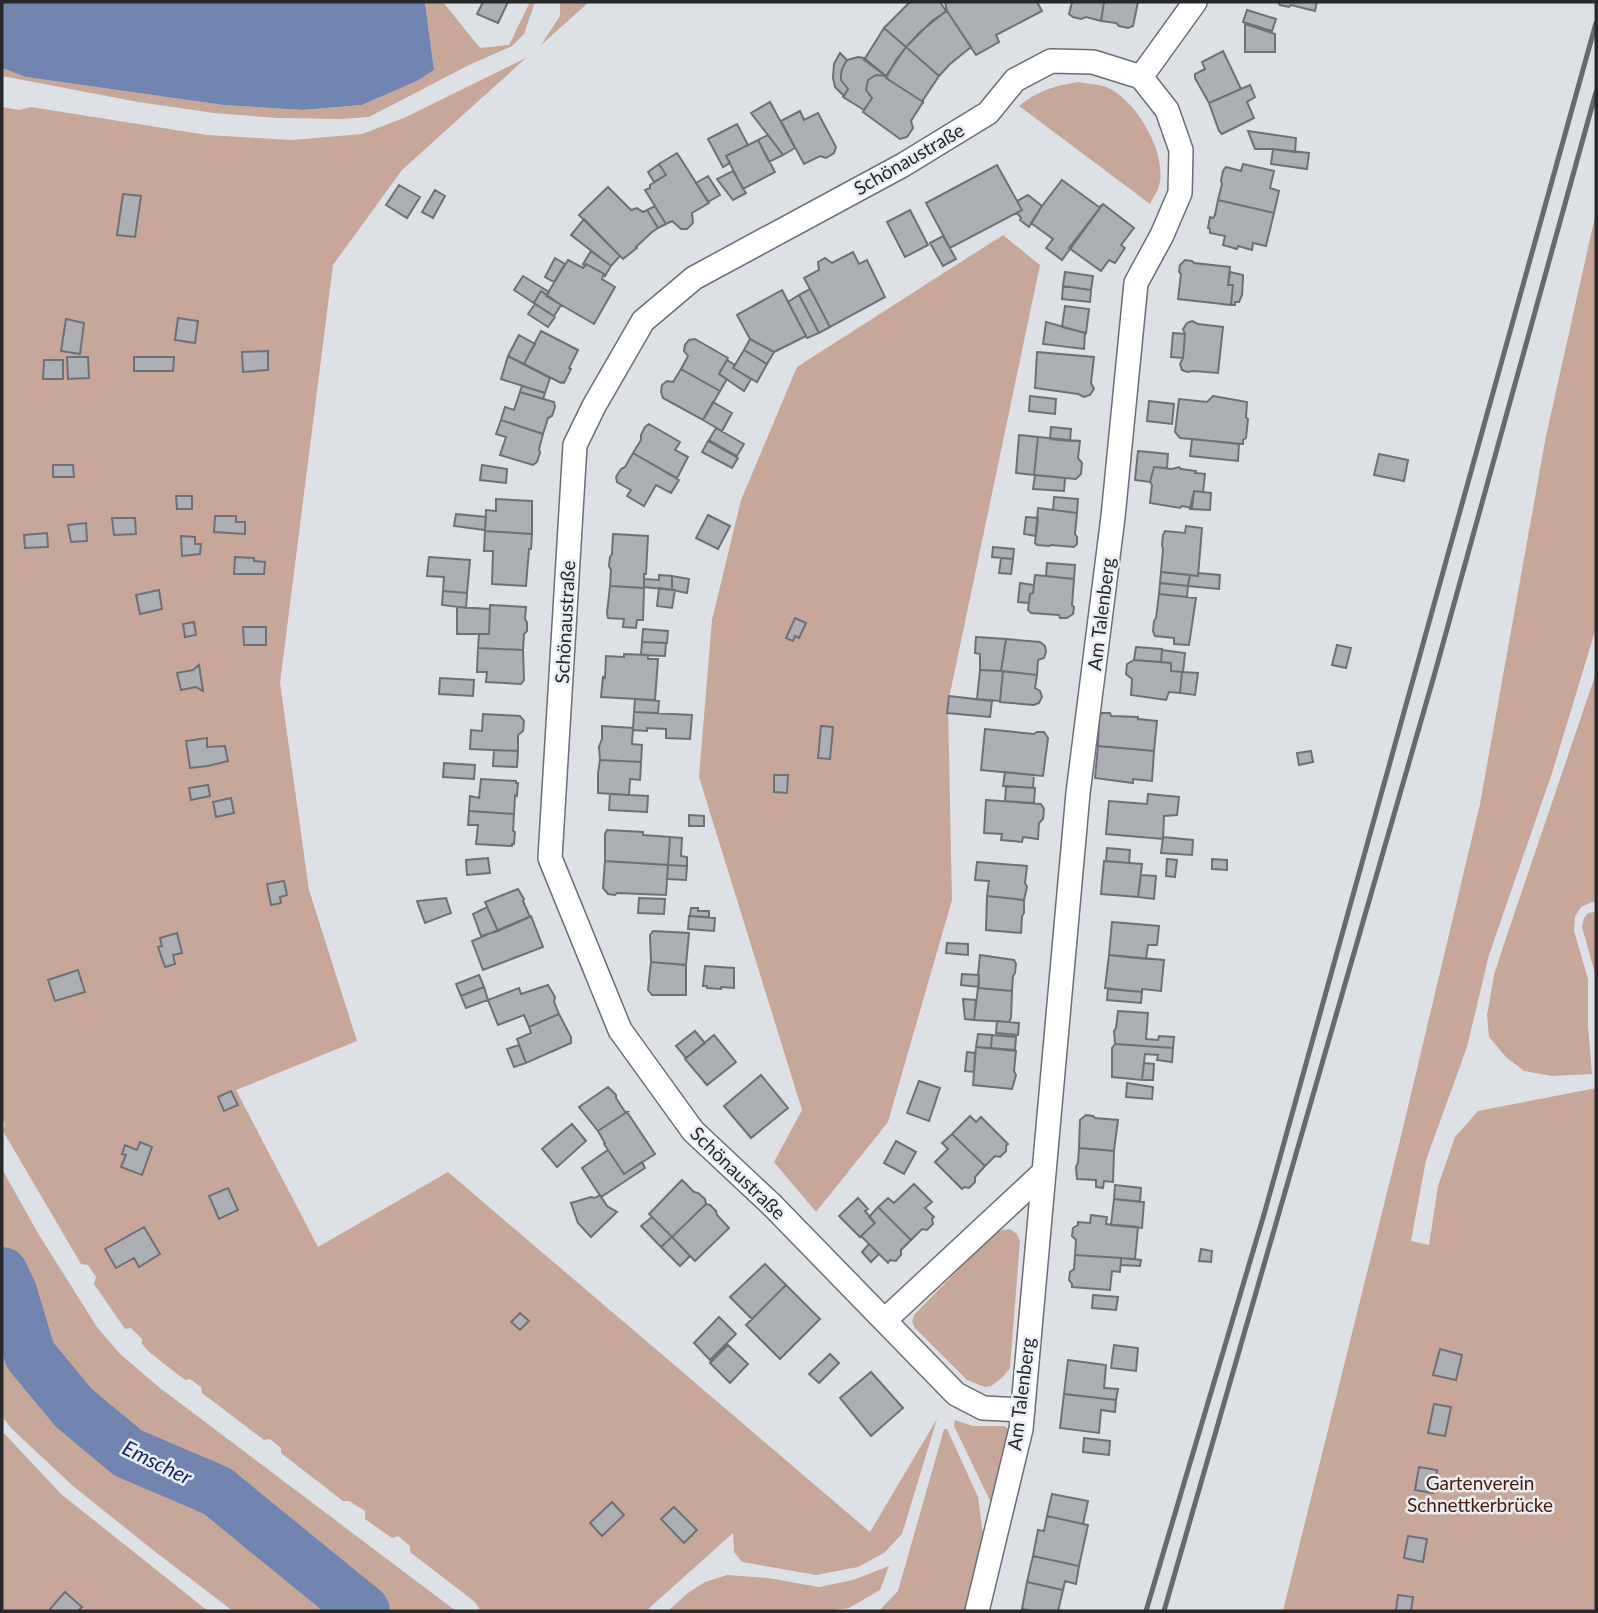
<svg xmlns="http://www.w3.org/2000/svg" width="1598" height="1613" font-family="Lato,sans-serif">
	<rect width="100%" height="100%" fill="#dde0e5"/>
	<!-- green -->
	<path fill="#c8a79b" d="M425,2H443L480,48L509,45L530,2H535L524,34L512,46L469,65L369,117L342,119L278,118L214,113L138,102L2,76V68L26,77L223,105L302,110L362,105L417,81L434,70Z
		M560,2H589L541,45L560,16Z
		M526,58L402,170L333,265L280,683L309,890L357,1041L236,1090L318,1247L448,1172L870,1532L937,1419L902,1534L884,1553L858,1567L816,1575L742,1562L734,1552L733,1533L646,1611H481L475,1602L410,1552V1546L398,1536L392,1538L365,1519V1511L349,1501H343L281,1453V1448L270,1439L264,1440L202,1393L201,1387L190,1379L185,1380L149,1352L142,1344V1339L131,1328L125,1329L94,1284L96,1277L88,1265L81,1264L3,1131L5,1125L2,1117V107L19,110L31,107L207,135L292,140L362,134L404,118Z
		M1079,82C1087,84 1098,84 1106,87C1137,99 1170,158 1158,189C1156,194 1152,199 1150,204L1019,106C1039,90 1054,86 1079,82Z
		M1596,212V628L1552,773L1489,955L1467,1047L1426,1160L1411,1241L1429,1245L1438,1186L1455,1137L1478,1111L1596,1088V1611H1283L1402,1132L1480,804L1546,436Z
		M1003,235L1040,265L948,703L952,900L888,1122L816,1212L774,1162L802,1110L699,777L712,620L741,500L797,367Z
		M1596,673V903L1592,902L1581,907L1575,917L1574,931L1588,979V1025L1592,1074L1552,1076L1524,1071L1506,1057L1489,1037L1487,1015L1494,975L1504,944Z
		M1595,912H1596V977L1582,927L1584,918L1588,913Z
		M2,1169L39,1235L97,1327L120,1354L160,1388L456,1611H233L158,1554L73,1486L11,1428L2,1416Z
		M1010,1229L1017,1234L1020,1241L1010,1368L1002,1378L991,1386L985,1387L967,1380L915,1328L912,1322L914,1315L993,1234L1002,1230Z
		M955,1420L973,1426H1004L1011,1430L993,1507L954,1426Z
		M944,1429H947L978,1497L983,1535L969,1611H879L898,1591Z
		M2,1431L61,1494L208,1611H2Z
		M889,1566L880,1590L849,1608L824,1611H668L688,1593L705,1582L727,1575L768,1578L819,1587L853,1580Z"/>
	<!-- water -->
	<path fill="#7285b0" d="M2,2H425L434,70L417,81L362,105L302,110L223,105L26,77L2,68Z"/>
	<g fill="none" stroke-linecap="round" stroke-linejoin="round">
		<!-- river -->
		<path stroke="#7285b0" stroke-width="52" d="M2,1273L11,1292L30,1355L74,1408L128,1453L217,1491L364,1611"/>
	</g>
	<!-- building -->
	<path fill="#acafb4" stroke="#6e7075" stroke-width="2" d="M483,2H508L498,23L477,14Z
		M910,2H940L946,11L920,32L906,47L884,28Z
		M945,2H1037L1042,11L996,35L999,42L976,55L947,11Z
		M1072,2H1104L1101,21L1086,17L1081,19L1073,17L1069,14Z
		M1104,2H1138L1133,26L1128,28L1119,26L1116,23L1101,21Z
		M1278,2H1317L1315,11L1291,5L1289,7L1280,5Z
		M1247,10L1276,19L1272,31L1243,22Z
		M947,11L971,47L950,64L939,76L906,47L933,20Z
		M1245,24L1275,34V52H1245Z
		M884,28L906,47L886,76L864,60Z
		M906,47L939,76L923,100V102L886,78L896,60Z
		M1223,51L1241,89L1209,103L1195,78V74L1205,69L1202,62Z
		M840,53L847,60L842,69L841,75V80L848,89L844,96L835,87L833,78L834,64Z
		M858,57L864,58L886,76L876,75L868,80L866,90L872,98L864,110L843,97L848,89L841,80V75L842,69L847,60Z
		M876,75L886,76V78L923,102L911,121L913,128L907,137L900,139L863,112L872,98L866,90L868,80Z
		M1250,85L1255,97L1247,102L1254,118L1222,134L1219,131L1209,103Z
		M770,102L795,148L783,155L751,113Z
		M800,111L804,120L818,113L836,147L834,153L826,158L820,156L804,164L781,121Z
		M737,124L748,145L726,156L730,163L723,167L708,139Z
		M1248,131L1296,138L1295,152L1272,149H1255Z
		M768,135L783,155L769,162L758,140Z
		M758,140L775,172L743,189L726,156Z
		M1273,149L1309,153L1307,169L1271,164Z
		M677,153L709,203L692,213L693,223L687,229H681L672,221L666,224L645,190L650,188V185L666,175L659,164Z
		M659,164L666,175L654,182L648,172Z
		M1243,164L1274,171L1270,188L1279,191L1274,213L1218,200L1222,184L1221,181L1223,171L1226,167L1241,171Z
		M997,165L1022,210L950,248L926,203Z
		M733,171L746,193L733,200L717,179Z
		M708,176L720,195L708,202L696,183Z
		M1062,180L1099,207L1103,204L1062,260L1046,248L1053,239L1031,223L1042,206Z
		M399,185L420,197L407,218L386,205Z
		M608,187L631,210L637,208L643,212L647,210L658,228L652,232L636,247L637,248L623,259L579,215Z
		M435,190L445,196L433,218L422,212Z
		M123,194L141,196L135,237L117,235Z
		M1028,195L1042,206L1029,227L1020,220L1021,218L1017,213L1022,210L1017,201Z
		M1218,200L1274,213L1266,246L1253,243L1252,250L1238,246L1237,249L1223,245L1225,236L1210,233V229L1208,228L1210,217L1213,218L1215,215Z
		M1103,204L1134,228L1121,245L1125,248L1115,263L1109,260L1101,271L1069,248Z
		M655,206L666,224L658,228L647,210Z
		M910,210L928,245L905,257L887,222Z
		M584,219L620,256L611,266L571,235Z
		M943,236L956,259L943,266L930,243Z
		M591,251L611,266L605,276L604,274L586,264L585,266L583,264Z
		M853,252L859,264L867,260L885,297L830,327L804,278L819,270L818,262L825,258L832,263Z
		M555,258L565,264L554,282L545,277Z
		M568,260L583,268L586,264L604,274L602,279L615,287L594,324L546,296Z
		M1185,260L1192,261L1194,263L1230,267L1228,285H1233L1231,305L1178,299L1181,274L1179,272L1180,265Z
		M1065,272L1093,276L1091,290L1063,286Z
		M1230,272L1243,275V279L1242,295L1239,302H1235V305L1219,304L1231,305L1233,285H1228Z
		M523,276L549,292L547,295L541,291L534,303L514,290Z
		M1063,286L1091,290L1090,302L1062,299Z
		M810,289L830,327L819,333L799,295Z
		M782,290L806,336L774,352L750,339L737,315Z
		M541,291L561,305L554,316L534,303Z
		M799,295L819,333L807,338L788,302Z
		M535,304L555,317L548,327L528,314Z
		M1065,306L1089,309L1086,333L1062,327Z
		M178,318L198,321L195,343L175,340Z
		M66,319L84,323L80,354L61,351Z
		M1192,321L1198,324L1223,327L1218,373L1194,371L1187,372L1182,370L1180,364L1183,358L1185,334L1183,329L1187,323Z
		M1046,322L1085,333L1084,349L1043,344Z
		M541,331L578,350L569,368L571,369L564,383L562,382L561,383L524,364Z
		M1173,333L1185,334L1183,358L1171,357Z
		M519,335L535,344L524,364L508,356Z
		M695,339L728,358L719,374L727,379L720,391L681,369L688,356L684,351L685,345L689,340Z
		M750,339L774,352L767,364L744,350Z
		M744,350L767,364L757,382L733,368Z
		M268,351V370L243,372L242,352Z
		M1037,352L1094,357L1091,383L1094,389L1090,395L1084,397L1078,394L1035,388Z
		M508,356L550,378L545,393L501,379Z
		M67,357H88L89,378L68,379Z
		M134,357H174L173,371H134Z
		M44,360H63V379H43Z
		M727,360L735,365L733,368L751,379L744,391L719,374Z
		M681,369L720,391L703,420L663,398L661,392L662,385L667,381L673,382Z
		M522,386L545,393L543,399L520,392Z
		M520,392L554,402L555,407L552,416L548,418L543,434L501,420L505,407L514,410Z
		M1030,396L1056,399L1055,414L1029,411Z
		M1213,396L1247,402L1246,417L1248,419L1246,438L1243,440V444L1180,438L1175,432L1179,399L1207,402Z
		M1149,401L1174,404L1172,424L1147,421Z
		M713,402L732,413L722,431L703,420Z
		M501,420L543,434L539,449L540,453L537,462L533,465L500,455L506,437L496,434Z
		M649,424L680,442L675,450L688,457L677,478L633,453L641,440V435L645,427Z
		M1051,427L1071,429L1070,441L1050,439Z
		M716,428L744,444L737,456L709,440Z
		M1019,435L1038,437L1034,475L1016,473Z
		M1038,437L1080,441L1078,458L1082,463L1081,474L1076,479L1034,475Z
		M1192,439L1239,444L1238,461L1190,456Z
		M708,441L738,458L732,468L702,452Z
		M1138,451L1168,454L1167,468L1154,467L1150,482L1135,480Z
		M633,453L679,480L671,493L656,485L644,506L627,496L631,490L617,482L616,477L621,469L625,467Z
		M1379,454L1408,460L1404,481L1374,475Z
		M53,465H73L74,477H53Z
		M482,465L507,469L506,483L480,480Z
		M1154,467L1172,469L1179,467L1181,469L1196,471L1195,473L1205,474L1203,492L1194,491L1192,508L1182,506L1180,508L1150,503L1152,485L1150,482Z
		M1035,475L1065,478L1064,491L1033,489Z
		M1194,491L1211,493L1210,510L1190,509Z
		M176,496H192V509H177Z
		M1054,497L1078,499L1077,513L1053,510Z
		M496,499L532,501V534L485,531L486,510L496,511Z
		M1038,508L1077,513L1075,534L1077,537V544L1074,547L1051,545L1049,546L1037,545L1035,543Z
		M456,514L486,517L485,530L454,526Z
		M708,515L730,526L718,549L696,538Z
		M215,516H236V522H245V534L214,532Z
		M1026,517L1038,518L1036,536L1024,534Z
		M112,518H135L136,534L114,535Z
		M86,523L87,541L71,542L68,525Z
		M1186,526L1202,528L1198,576L1161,572L1163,549L1162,545L1163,535L1165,531L1185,533Z
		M485,531L532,534L531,549H529L526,586L492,584L493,551H484Z
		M47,533L48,547L25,548L24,535Z
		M613,534L648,536L646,574H644V588L610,586L611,570L609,566L610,557L612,554Z
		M181,536L195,537V544H201L200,554L182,556Z
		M993,547L1014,549L1013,559L992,557Z
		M235,557L254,558V561L265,562L264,574H234Z
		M429,557L470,560L467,593L443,591L444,577L427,576Z
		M1001,558L1013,559L1011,574L999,573Z
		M1047,563L1075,565L1074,579L1046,576Z
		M1161,572L1190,575L1188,586L1160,583Z
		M1198,573L1220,575L1219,589L1188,586L1190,575L1198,576Z
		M659,575L672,576V590L644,587V579L659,580Z
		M1035,575L1074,579L1072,605L1074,607L1073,614L1067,618H1060L1059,615L1031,613L1028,610L1030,594L1033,593Z
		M672,576L689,579L687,593L672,590Z
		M1020,583L1034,585L1033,593L1030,594L1029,603L1018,602Z
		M1160,583L1188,586L1187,597L1159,594Z
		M610,586L644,588L643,620H637L636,628L623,627L624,619L608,618L607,613Z
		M659,588L675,590L672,608L657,606Z
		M159,590L162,609L140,614L136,595Z
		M443,591L467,593L466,608L442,605Z
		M1159,594L1196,598L1189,645L1174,644V638L1155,636L1153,631L1154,621L1156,618Z
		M490,605L526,607L525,619L527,622V631L524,634L523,650L478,648L479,634H489Z
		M457,607L490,609L489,634H457Z
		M795,618L806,623L799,638L795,636L793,641L786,638Z
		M194,622L196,635L185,637L183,624Z
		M243,627H266V645H244Z
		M643,629L668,631L667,643L642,642Z
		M976,637L1006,639L1001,671L980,670V654L975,653Z
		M1006,639L1040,642L1045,646L1046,652L1044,658L1038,660L1037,675L1001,671Z
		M642,642L666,643L665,656L641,655Z
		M1337,645L1351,648L1346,668L1332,665Z
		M1136,647L1162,649L1161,662L1134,660Z
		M478,648L523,650L524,680L521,684L486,682L487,672H477Z
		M1162,650L1185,653L1183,672L1171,671V663L1161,662Z
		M624,654L648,655V659H658L655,700L601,697L603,677L605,678L606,656L624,657Z
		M1134,660L1171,663V671L1182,672L1180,693L1169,692L1166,700L1131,695L1132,679L1126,674L1127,664Z
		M199,665L203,691L196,687L181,690L177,673L193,670Z
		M980,670L1003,671L1000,701L977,699Z
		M1003,671L1037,675L1035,688L1040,691L1042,697L1039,703L1034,705L1000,702Z
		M1182,672L1198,673L1195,695L1180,693Z
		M440,678L474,680L473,696L439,694Z
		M949,696L992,701L990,717L947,713Z
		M635,699L659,701L658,713L634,712Z
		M634,712L692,715L690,739L666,738V729L647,728V731L633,730Z
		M1102,713H1110L1111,716L1138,717V719L1157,721L1154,751L1098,746L1099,715Z
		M483,714L520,716L524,721L523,731L518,735V751L470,749L471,730L482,731Z
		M602,726L633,728L632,744L642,745L641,762L600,760L599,747L602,739Z
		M821,726L833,727L830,759L818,758Z
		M985,729L1034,734L1037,732H1044L1048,738L1043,776L981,770Z
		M207,738V747L225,746L228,761L208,766L190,768L186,741Z
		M1098,746L1154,751L1152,781L1133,779V783L1095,778Z
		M494,750L518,751L517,767L493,766Z
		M1311,751L1313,762L1299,765L1297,753Z
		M600,760L641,762L640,780L630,779L629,795L598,793V773Z
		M444,763L475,765L474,779L443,777Z
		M1005,772L1034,775L1033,788L1003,786Z
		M774,775H788L787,793L774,792Z
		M481,779L516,781V783H518L517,796L515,795L514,814L469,811L470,796L479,798Z
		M208,785L210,796L191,800L189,788Z
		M1006,786L1035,788L1034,803L1005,801Z
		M610,794L648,796L647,812L609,810Z
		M1148,794L1179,797L1177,815L1164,816L1163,839L1106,834L1109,801L1147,804Z
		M231,798L234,813L216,817L213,802Z
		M986,800L1041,804L1044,809L1043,819L1039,823L1038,839L1023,837L1022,842L1001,840L1002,834L984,833Z
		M469,811L514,814L513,831L515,832L514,844H512V846L476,844L478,825H468Z
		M689,815L704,816V826H689Z
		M607,830L643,832V835L670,837L668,865L605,861V834Z
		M670,837L682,838L681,856L687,857V866L668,865Z
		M1163,837L1193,840L1192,855L1161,853Z
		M1107,848L1130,850L1129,863L1106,861Z
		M488,858L490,873L467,875L466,860Z
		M1167,859L1177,860L1175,877L1166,876Z
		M1212,859L1227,860V870L1212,869Z
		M605,861L668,865L666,895L617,893L615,895L608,894L603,888Z
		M1104,861L1142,864L1138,897L1101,894Z
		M977,862L1027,866L1025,883L1027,887L1024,900L987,896L989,881L975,880Z
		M668,865L687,866L686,880L667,879Z
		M1141,875L1156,876L1154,899L1138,897Z
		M284,881L287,895L280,897L281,903L271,905L267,884Z
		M518,889L524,899L523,901L530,917L498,931L485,902Z
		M987,896L1024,900V913L1022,916L1021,933L986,930Z
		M446,898L451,913L425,923L417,901Z
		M639,898L665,899L664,914L638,913Z
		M487,907L498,931L481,936L473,914Z
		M691,908H698V911H709V917L690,916Z
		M531,916L543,947L483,970L472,941Z
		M689,916L715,918L714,931L688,929Z
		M1112,922L1159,926L1157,945H1148L1146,959L1109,955Z
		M653,931L689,933L686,965L651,962L650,935Z
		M177,933L182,953L173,955L175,964L165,967L158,947L162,946L160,938Z
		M947,943L968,944V955L946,953Z
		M980,955L1014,960L1016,964L1015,973L1013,976L1012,991L978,988L979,975H978Z
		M1109,955L1164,960L1161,991L1142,989V992L1105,988Z
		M651,962L686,965V995H652L648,990Z
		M705,966L734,968V988L721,987V989L707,988V986H703Z
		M78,970L85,992L55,1001L48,980Z
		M962,974L979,975V987L961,985Z
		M479,975L484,987L461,996L456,984Z
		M548,985L555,997L554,1002L559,1014L529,1027L524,1015L498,1025L488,1000L519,988L521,994Z
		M484,987L488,1000L466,1008L461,996Z
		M978,988L1012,991L1011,1018L1009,1022L974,1020Z
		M1108,989L1142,992L1141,1003L1107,1000Z
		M963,999L976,1000L974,1020L965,1019Z
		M1118,1011L1148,1013L1146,1039L1158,1040L1159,1036L1174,1037L1173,1048L1115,1044L1114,1031L1116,1028Z
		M559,1014L571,1037V1043L526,1063L517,1039L531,1033L529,1027Z
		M997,1021L1019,1023L1018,1035L996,1033Z
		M695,1031L705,1043L686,1058L676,1046Z
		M978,1034L992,1035L991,1048L976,1047Z
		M714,1035L736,1062L707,1085L685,1059Z
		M992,1035L1016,1037L1015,1050L991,1048Z
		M1115,1044L1173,1048L1172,1062L1157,1060L1158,1055L1145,1054L1142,1080L1112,1077V1048Z
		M519,1045L526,1063L514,1067L507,1049Z
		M976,1047L1016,1051L1014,1071L1016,1075L1012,1089L973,1085Z
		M967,1052L975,1053L974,1072L965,1071Z
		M1144,1063L1154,1064L1153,1080H1142Z
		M761,1075L788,1108L751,1138L724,1106Z
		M919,1081L940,1088L929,1121L907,1113Z
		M1127,1083L1153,1087L1152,1099L1126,1097Z
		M608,1087L616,1095V1098L625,1112H627L598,1131L579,1107Z
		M231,1091L238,1105L224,1111L218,1097Z
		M627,1112L655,1154L624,1174L604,1144L605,1143L598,1131Z
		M1086,1115L1093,1116L1095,1118L1118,1120L1114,1151L1079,1148L1080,1120Z
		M970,1116L976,1122L981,1117L1008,1144L1006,1146V1151L1000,1157L995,1156L985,1166L952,1134Z
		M572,1124L586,1141L557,1167L542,1149Z
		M952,1134L985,1166L975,1177V1182L969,1188L964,1187L962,1189L935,1162L948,1149L942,1143Z
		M896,1141L916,1152L904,1174L884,1163Z
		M140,1142L152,1147L142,1175L121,1167L126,1155L122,1154L125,1145L137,1150Z
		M1079,1148L1114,1151L1113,1182L1104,1181L1103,1188L1096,1187V1180L1077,1179L1076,1167L1078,1163Z
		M608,1150L624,1174L642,1162L645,1168L601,1197L582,1168Z
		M682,1180L694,1192L698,1193L705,1199L706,1204L672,1237L649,1214Z
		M914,1184L932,1202L925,1208L934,1217L932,1219L933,1224L927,1230L922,1229L911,1240L878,1207L888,1198L894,1203Z
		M1115,1185L1141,1188L1140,1202L1114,1199Z
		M228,1188L238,1210L219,1219L209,1196Z
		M600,1195L607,1206L617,1212L591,1237L578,1223L571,1203L591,1197L595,1198Z
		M858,1198L868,1209L865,1211L875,1223L860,1237L839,1216Z
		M1114,1199L1144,1202L1142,1228L1111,1225Z
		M706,1204L710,1205L716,1211L717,1215L729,1228L695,1261L672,1237Z
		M878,1207L911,1240L901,1250V1255L896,1261L890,1260L888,1263L861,1236L875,1223L869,1217Z
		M1091,1215L1107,1217L1106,1224L1138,1227L1135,1259L1075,1255L1076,1240L1072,1236L1073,1228L1078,1225V1222L1090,1223Z
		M652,1217L672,1237L661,1247L641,1226Z
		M144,1227L160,1254L139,1267L134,1258L116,1268L105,1249Z
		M672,1237L690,1256L680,1266L661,1247Z
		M869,1244L879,1254L871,1262L862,1252Z
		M1201,1249L1212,1251L1211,1262L1199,1261Z
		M1075,1255L1121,1258L1120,1272L1112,1271L1110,1290L1072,1287V1284L1069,1280L1070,1272L1074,1269Z
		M1121,1258L1141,1260L1140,1266L1121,1265Z
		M765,1264L786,1285L752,1319L730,1297Z
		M786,1285L820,1319L780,1359L746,1325Z
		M1093,1295L1118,1297L1116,1310L1092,1308Z
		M520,1313L529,1321L520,1330L511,1322Z
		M719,1317L736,1334L710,1360L694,1343Z
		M728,1345L748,1364L730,1383L710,1363Z
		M1114,1345L1138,1348L1136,1371L1111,1368Z
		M1440,1349L1462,1355L1456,1380L1433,1375Z
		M830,1354L839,1363L819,1383L809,1374Z
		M1068,1360L1106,1365L1104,1388L1118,1389L1116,1400L1064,1394Z
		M871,1372L903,1408L871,1436L840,1398Z
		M1064,1394L1116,1400L1115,1412L1101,1410L1099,1433L1060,1428Z
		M1434,1404L1451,1407L1445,1436L1428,1433Z
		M1084,1438L1110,1441L1109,1455L1083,1452Z
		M1419,1467L1437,1470L1433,1493L1415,1490Z
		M1052,1494L1088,1501L1083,1524L1047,1516Z
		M612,1502L624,1515L602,1536L590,1523Z
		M674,1507L697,1530L684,1543L661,1519Z
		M1047,1516L1088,1525L1079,1566L1033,1556L1038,1530L1044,1531Z
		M1408,1536L1427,1539L1423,1562L1404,1558Z
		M1033,1556L1079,1566L1076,1584L1065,1581L1063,1590L1027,1582Z
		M1027,1582L1063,1590L1058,1611H1033L1022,1609Z
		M65,1592L82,1607L78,1611H52L50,1609Z
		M1398,1595L1413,1597L1411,1611H1396Z"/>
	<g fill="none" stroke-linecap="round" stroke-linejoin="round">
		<defs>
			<path id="street" d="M1141,77L1195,2
				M885,1320L1043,1173
				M1023,1410L983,1408L956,1394L772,1205L693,1131L620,1030L550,858L575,445L594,406L643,321L694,278L903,165L988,113L1015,80L1051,61L1093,62L1141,77
				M977,1611L1021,1429L1078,793L1113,517L1136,283L1162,235L1180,193L1181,150L1167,110L1141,77"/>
		</defs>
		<!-- street casing -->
		<use href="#street" stroke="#6b6e73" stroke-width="26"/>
		<!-- street -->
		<use href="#street" stroke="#fff" stroke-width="23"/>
		<!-- rail -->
		<path stroke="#67696c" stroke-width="5" d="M1146,1611L1265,1211L1596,23
			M1164,1611L1434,676L1596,92"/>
	</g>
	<g text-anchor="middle" stroke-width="5" stroke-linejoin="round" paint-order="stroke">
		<!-- street labels -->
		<g font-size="19" fill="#27282a" stroke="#eaedf3">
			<text transform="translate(909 159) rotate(-30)" y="7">Schönaustraße</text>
			<text transform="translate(1101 614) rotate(-83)" y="7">Am Talenberg</text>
			<text transform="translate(565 622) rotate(-87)" y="7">Schönaustraße</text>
			<text transform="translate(738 1173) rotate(44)" y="7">Schönaustraße</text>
			<text transform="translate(1021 1394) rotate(-83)" y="7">Am Talenberg</text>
		</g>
		<!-- park labels -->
		<g font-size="19" fill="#491a04" stroke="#eaedf3">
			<text x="1480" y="1490">Gartenverein<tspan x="1480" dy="22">Schnettkerbrücke</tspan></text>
		</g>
		<!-- water labels -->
		<g font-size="21" font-style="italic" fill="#122459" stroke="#eaedf3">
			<text transform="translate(157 1463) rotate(26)" y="7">Emscher</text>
		</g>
	</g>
	<!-- border -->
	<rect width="1598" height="1613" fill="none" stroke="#27282a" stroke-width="7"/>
</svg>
